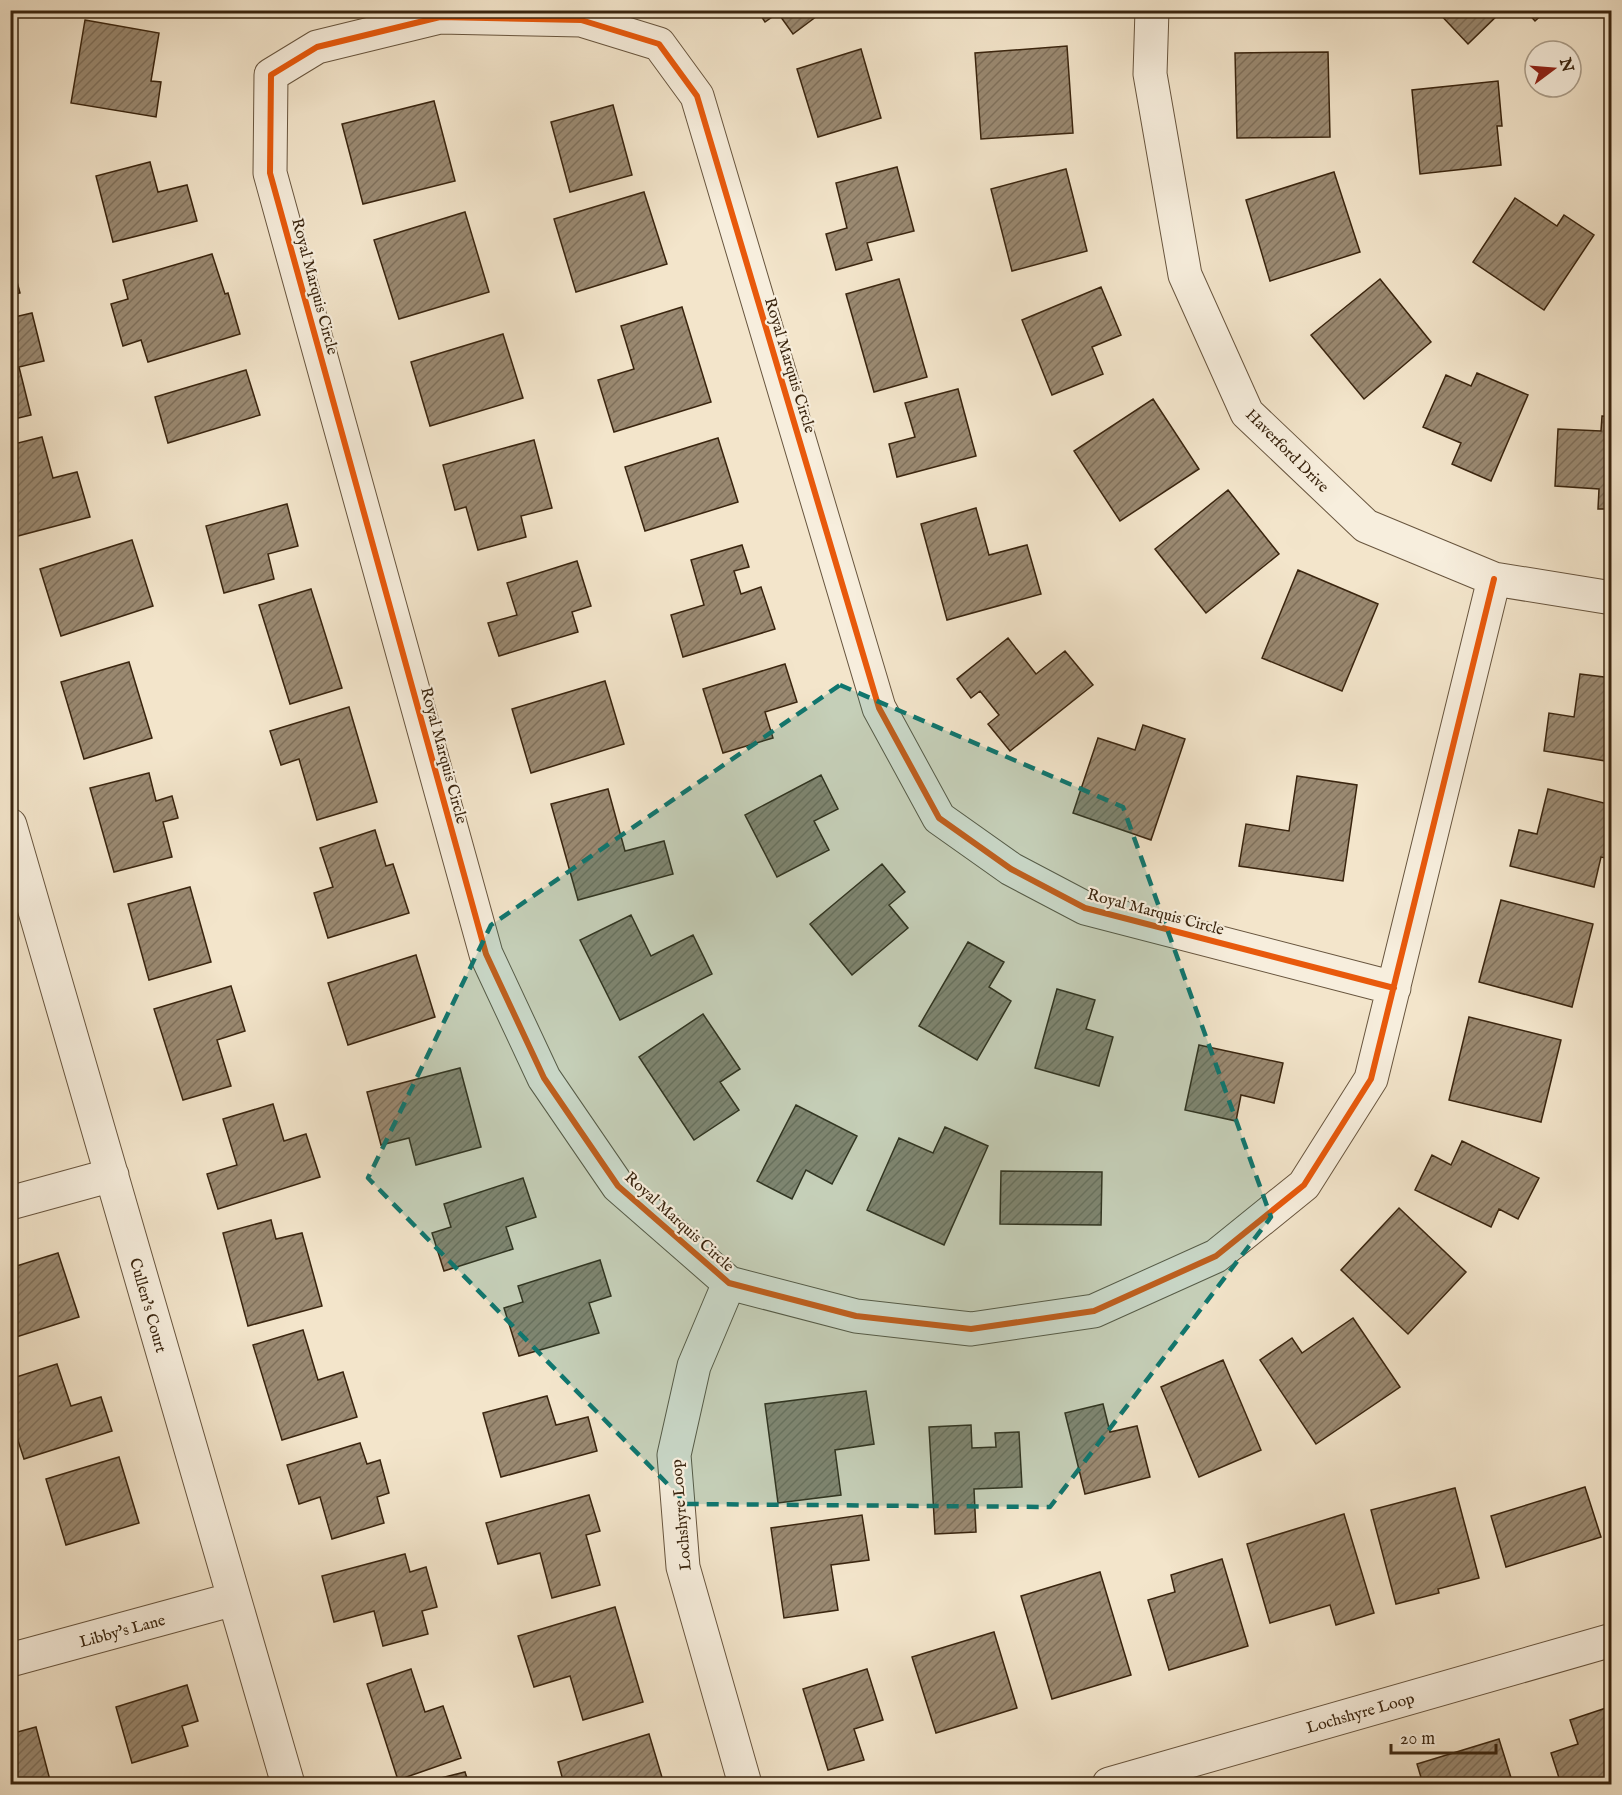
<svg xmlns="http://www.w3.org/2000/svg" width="1622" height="1795" font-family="'IM FELL English',serif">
	<defs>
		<pattern id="building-hatch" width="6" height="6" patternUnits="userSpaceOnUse" patternTransform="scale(1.5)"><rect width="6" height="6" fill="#9a8971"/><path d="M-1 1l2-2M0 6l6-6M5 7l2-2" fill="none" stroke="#7f705b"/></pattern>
	</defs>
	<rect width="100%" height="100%" fill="#f3e5cb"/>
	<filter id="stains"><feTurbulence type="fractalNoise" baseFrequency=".00333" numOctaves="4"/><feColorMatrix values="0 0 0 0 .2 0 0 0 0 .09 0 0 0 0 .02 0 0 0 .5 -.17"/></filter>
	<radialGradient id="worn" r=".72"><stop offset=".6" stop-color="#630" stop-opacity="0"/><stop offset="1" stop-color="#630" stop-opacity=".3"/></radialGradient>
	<!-- building -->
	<path fill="url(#building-hatch)" stroke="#3a250f" stroke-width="1.5" d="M757,10H825L793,34L778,13L765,22Z
		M1436,10H1503L1468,44Z
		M1525,10H1547L1535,21Z
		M85,20L159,33L151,81L161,82L156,117L71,103Z
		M1067,46L1073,133L981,139L975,53Z
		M861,49L881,118L818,137L797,69Z
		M1328,52L1330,137L1237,138L1235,53Z
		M1498,81L1502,126H1497L1501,165L1420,174L1412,90Z
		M434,101L455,181L363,204L342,124Z
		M613,105L632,175L570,192L551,122Z
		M150,162L158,192L187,185L197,221L113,242L96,176Z
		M897,167L914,231L867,243L872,260L836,270L826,234L847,228L836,183Z
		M1066,169L1087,251L1012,271L991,189Z
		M1334,172L1360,252L1270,281L1246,200Z
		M644,192L667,264L576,292L554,219Z
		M1515,198L1557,226L1564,215L1594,235L1544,310L1473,262Z
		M465,212L489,292L399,319L374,240Z
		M1612,245V328L1606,327Z
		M212,254L225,294L228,293L240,334L148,362L141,340L123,346L111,304L128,299L123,280Z
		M10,256L20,293L10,295Z
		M899,279L927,377L874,392L846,294Z
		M1380,279L1431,342L1364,399L1311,335Z
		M1101,287L1121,335L1092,347L1103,374L1052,395L1022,320Z
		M682,307L711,402L614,432L598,380L634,369L621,326Z
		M32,313L44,361L19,367L31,415L10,420V318Z
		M503,334L523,398L430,426L411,362Z
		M246,370L260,415L168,443L155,397Z
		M1477,373L1528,395L1491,481L1452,464L1461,443L1423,427L1446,375L1471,386Z
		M958,389L976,456L897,477L889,444L915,437L905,403Z
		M1153,399L1199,469L1120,521L1074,451Z
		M1602,416L1612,417V509H1598L1599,489L1555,486L1558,429L1601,431Z
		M42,437L53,478L77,472L90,517L14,537L10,524V445Z
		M718,438L738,502L645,531L625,467Z
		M534,440L552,508L521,516L526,537L478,550L466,507L455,510L443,465Z
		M1228,490L1279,554L1206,613L1155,549Z
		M287,504L298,546L268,554L274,579L224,593L206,526Z
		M976,508L989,555L1027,545L1041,594L947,620L921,524Z
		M132,540L153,606L61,636L40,569Z
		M742,545L749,567L734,571L741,594L761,587L775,629L683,657L671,615L704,605L691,560Z
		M577,561L591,606L572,612L578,632L499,656L488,623L517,615L507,583Z
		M1298,570L1378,604L1342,691L1262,658Z
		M311,589L342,688L290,704L259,605Z
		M1008,638L1036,674L1065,651L1093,685L1010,751L988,724L999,715L980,691L971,698L957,679Z
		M129,662L152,738L84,759L61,682Z
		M785,664L797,702L765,712L773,738L723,753L703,689Z
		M1580,674L1612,678V762L1544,751L1549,713L1574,717Z
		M605,681L624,744L531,773L512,709Z
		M349,707L377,802L317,820L299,759L281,765L270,731Z
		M1143,725L1185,739L1151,840L1073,813L1098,738L1135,750Z
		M149,773L156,801L172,796L178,818L163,822L172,857L114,872L90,788Z
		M821,775L838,809L814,821L829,850L777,877L745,815Z
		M1297,776L1357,785L1343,881L1239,866L1246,824L1289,831Z
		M608,789L625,851L664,841L673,874L578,900L551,804Z
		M1548,789L1612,805V859L1601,857L1594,887L1510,866L1519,830L1537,834Z
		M375,830L386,866L393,864L409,913L328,938L314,893L333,887L320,848Z
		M882,864L905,892L889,905L908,928L852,975L810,924Z
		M190,887L211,962L149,980L128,904Z
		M1501,900L1593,924L1572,1007L1479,982Z
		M631,915L651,956L693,935L712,974L620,1020L580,940Z
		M968,942L1004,962L989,987L1011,1001L977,1060L919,1026Z
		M416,955L435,1017L348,1045L328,983Z
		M231,986L245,1031L217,1040L231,1086L183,1100L154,1009Z
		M1057,989L1095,1000L1086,1029L1113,1037L1099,1086L1035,1068Z
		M703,1014L740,1069L720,1082L739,1110L694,1140L639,1057Z
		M1469,1017L1561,1040L1541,1122L1449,1100Z
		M1199,1045L1283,1063L1274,1103L1241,1095L1236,1121L1185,1110Z
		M460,1068L481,1147L416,1165L409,1138L381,1145L367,1092Z
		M273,1104L284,1141L306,1134L320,1177L218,1209L207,1174L237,1165L223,1119Z
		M796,1105L857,1136L832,1184L806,1170L792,1199L757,1181Z
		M945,1127L988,1146L944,1245L867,1210L899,1138L933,1153Z
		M1462,1141L1539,1178L1518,1219L1499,1209L1491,1227L1415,1190L1432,1155L1451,1165Z
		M1001,1171L1102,1172L1101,1225L1000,1224Z
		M523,1178L536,1217L506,1227L513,1249L444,1271L432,1233L451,1227L444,1204Z
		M1399,1208L1466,1272L1408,1334L1341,1270Z
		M271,1220L276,1239L302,1233L322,1306L248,1326L223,1233Z
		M58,1253L79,1317L10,1339V1268Z
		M600,1260L611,1296L589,1303L599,1333L519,1356L504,1308L523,1302L518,1286Z
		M1353,1318L1400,1387L1316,1444L1260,1360L1292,1338L1302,1353Z
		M303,1330L318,1380L343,1372L357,1417L282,1440L253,1345Z
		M1223,1360L1261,1450L1199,1477L1161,1387Z
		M57,1364L71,1406L101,1397L112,1431L24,1459L10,1416V1379Z
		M866,1391L874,1444L835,1450L841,1495L778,1503L765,1404Z
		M547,1396L556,1425L588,1417L597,1451L501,1477L483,1413Z
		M1103,1404L1110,1432L1137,1426L1150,1477L1085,1494L1065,1413Z
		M971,1425L972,1448L996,1447L995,1433L1019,1432L1022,1487L974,1489L976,1532L935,1534L929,1427Z
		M360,1443L367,1464L380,1460L389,1493L377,1497L384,1523L332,1539L320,1497L299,1504L287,1465Z
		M119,1457L139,1523L66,1545L46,1479Z
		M1585,1487L1601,1537L1506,1567L1491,1516Z
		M1455,1488L1479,1578L1438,1589L1439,1593L1396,1604L1371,1510Z
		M589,1495L600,1531L586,1535L600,1585L552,1598L540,1553L498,1564L486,1523Z
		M1344,1514L1374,1613L1336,1625L1330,1605L1270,1623L1247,1544Z
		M862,1515L869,1560L831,1565L838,1610L784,1618L771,1528Z
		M405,1554L410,1572L426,1567L437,1607L422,1611L428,1634L383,1646L374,1611L334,1622L322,1576Z
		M1222,1559L1248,1646L1169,1670L1148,1600L1175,1592L1171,1575Z
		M1100,1572L1131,1675L1052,1699L1021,1596Z
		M615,1607L643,1702L583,1720L570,1676L534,1687L518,1636Z
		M994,1632L1017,1708L936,1733L912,1657Z
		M411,1669L425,1712L443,1706L461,1758L398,1780L367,1684Z
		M867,1669L883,1720L854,1729L864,1760L828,1770L803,1689Z
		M187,1685L198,1721L182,1726L188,1746L132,1763L116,1707Z
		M1606,1708L1612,1727V1784H1561L1551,1753L1578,1744L1570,1720Z
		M36,1727L51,1784H10V1734Z
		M649,1734L664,1784H564L558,1762Z
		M1499,1739L1513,1784H1423L1417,1764Z
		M465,1772L469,1784H417Z"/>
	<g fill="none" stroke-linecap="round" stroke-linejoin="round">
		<defs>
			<path id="minor" d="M1152,10L1150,74L1185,275L1247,413L1366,526L1494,579L1612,598
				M10,825L288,1784
				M1394,988L1085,908L1011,869L939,818L879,708L697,96L659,44L581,20L440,17L317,47L271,75L270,173L486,954L544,1078L618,1186L729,1283L856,1316L971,1329L1094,1311L1216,1256L1304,1185L1371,1079L1494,579
				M10,1203L112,1175
				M729,1283L694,1366L674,1455L683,1567L745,1784
				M10,1660L234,1599
				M1109,1784L1612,1640"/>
		</defs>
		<!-- minor casing -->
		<use href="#minor" stroke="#68553e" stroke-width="35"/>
		<!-- minor -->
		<use href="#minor" stroke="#f7eedd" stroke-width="33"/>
		<defs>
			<path id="cycleway" d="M1394,988L1085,908L1011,869L939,818L879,708L697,96L659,44L581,20L440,17L317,47L271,75L270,173L486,954L544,1078L618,1186L729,1283L856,1316L971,1329L1094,1311L1216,1256L1304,1185L1371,1079L1494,579"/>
		</defs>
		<!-- cycleway casing -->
		<use href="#cycleway" stroke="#f7eedd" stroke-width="10"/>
		<!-- cycleway -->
		<use href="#cycleway" stroke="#e8590c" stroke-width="6"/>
	</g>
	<!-- marked area -->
	<path fill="#0f766e" fill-opacity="0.2" stroke="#0f766e" stroke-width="4.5" stroke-dasharray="12 8" stroke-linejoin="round" d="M840,685L1123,807L1271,1217L1050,1507L687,1504L368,1178L491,925Z"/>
	<g text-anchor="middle" stroke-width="4.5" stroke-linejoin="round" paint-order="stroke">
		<!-- street labels -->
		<g font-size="16" fill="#3a250f" stroke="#f7eedd">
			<text transform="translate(316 286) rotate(75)" y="6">Royal Marquis Circle</text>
			<text transform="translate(791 365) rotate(73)" y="6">Royal Marquis Circle</text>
			<text transform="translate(1288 450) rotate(45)" y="6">Haverford Drive</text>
			<text transform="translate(445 755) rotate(75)" y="6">Royal Marquis Circle</text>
			<text transform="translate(1156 911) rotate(15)" y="6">Royal Marquis Circle</text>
			<text transform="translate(680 1221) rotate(42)" y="6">Royal Marquis Circle</text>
			<text transform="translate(149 1305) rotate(74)" y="6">Cullen's Court</text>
			<text transform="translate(680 1515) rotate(-95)" y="6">Lochshyre Loop</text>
			<text transform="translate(122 1630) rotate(-15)" y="6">Libby's Lane</text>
			<text transform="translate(1360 1712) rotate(-16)" y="6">Lochshyre Loop</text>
		</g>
	</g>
	<!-- margin -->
	<rect width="1622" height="1795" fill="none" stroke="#f3e5cb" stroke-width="36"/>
	<rect x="12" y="12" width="1598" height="1771" fill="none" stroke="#3a250f" stroke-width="3"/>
	<rect x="18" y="18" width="1586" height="1759" fill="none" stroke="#3a250f" stroke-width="1.5"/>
	<!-- north arrow -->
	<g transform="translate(1553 69) rotate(74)"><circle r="28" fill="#f7eedd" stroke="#ab9e8b" stroke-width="1.5"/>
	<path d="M0-4.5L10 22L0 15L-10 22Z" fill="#8f2418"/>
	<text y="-9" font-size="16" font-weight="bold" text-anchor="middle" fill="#3a250f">N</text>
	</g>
	<!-- scale -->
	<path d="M1391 1744v9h105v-9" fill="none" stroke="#3a250f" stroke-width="3"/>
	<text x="1400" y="1744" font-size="18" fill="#3a250f" stroke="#f7eedd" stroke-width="4.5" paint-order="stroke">20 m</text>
	<rect width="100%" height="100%" filter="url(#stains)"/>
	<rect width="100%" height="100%" fill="url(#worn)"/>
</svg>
